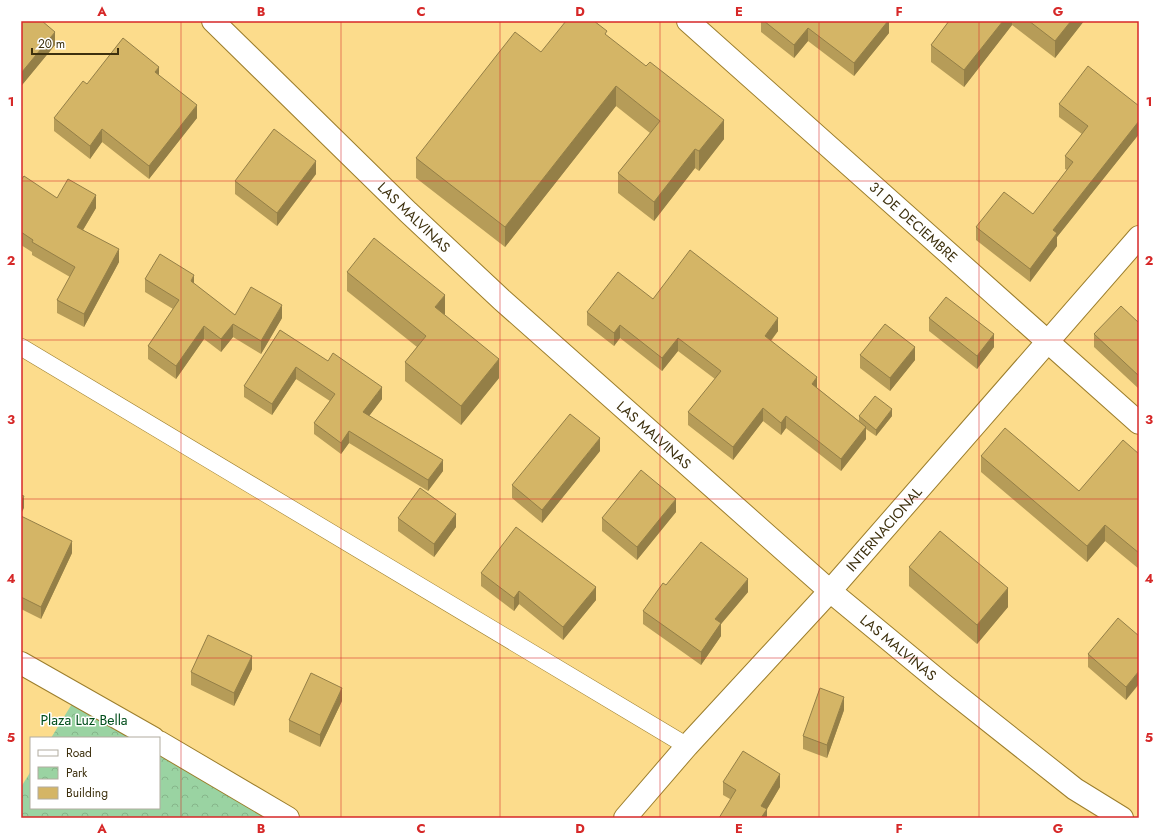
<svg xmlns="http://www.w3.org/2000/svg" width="1160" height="839" font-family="Jost,sans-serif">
	<defs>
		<pattern id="park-crowns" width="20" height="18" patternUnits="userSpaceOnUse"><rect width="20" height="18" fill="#9ad3a2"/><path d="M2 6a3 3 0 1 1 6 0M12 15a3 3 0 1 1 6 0" fill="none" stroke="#86b58a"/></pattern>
	</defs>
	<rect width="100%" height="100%" fill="#fcdc8c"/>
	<!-- park -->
	<path fill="url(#park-crowns)" d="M78,694L151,738H51Z
		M159,743L287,818H25L21,816V787L31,771V808H159Z"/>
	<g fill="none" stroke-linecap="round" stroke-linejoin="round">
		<defs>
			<path id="service" d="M21,347L687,746"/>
			<g id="minor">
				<path id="s1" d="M213,21L408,212L502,300L830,591L945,686L1075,789L1122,818"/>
				<path id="s2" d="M688,21L1139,423"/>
				<path d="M21,663L153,738"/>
				<path d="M159,742L288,818"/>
				<path id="s3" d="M625,818L687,746L830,591L1139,237"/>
			</g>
		</defs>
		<!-- service casing -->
		<use href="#service" stroke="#9c7e2c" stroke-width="18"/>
		<!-- minor casing -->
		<use href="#minor" stroke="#9c7e2c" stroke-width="24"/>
		<!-- service -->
		<use href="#service" stroke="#fff" stroke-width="17"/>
		<!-- minor -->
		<use href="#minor" stroke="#fff" stroke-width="22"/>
	</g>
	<!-- wall -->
	<path fill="#b69c58" d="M21,21L55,45L22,85L21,84Z
		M761,21H889V33L854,76L808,41L794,58L761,32Z
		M949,21H1084L1055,58L1012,25L964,87L931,62V45Z
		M607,36L724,139L699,171L695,168L654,221L618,193V173L650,133L616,106L505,247L416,178V158L541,52Z
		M159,76L197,118L149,179L102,142L90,159L54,131V118L87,84Z
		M1059,104L1139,106V134L1057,237V246L1030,282L976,240V227L1033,214L1067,170L1065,169V156L1082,134L1059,117Z
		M316,174L277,226L235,194V181Z
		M21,180L57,198L96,208L83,230L119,262L84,327L57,313V300L70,277L32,255V252L21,245Z
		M347,272L445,314L444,315L499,378L461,425L405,381V362L417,347L347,291Z
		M145,279L194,284L235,315L282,318L261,354L233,337L221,352L204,339L176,379L148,359V346L173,309L145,292Z
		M653,299L778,331L771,341L817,388L859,421V416H892L876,436L866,429V439L841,471L786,428L781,435L763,421L733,460L688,425V412L715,379L678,351L662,371L620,338L614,346L587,325V312Z
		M929,318L994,347L977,369L929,331Z
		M1139,323V389L1094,347V334Z
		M280,330L382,399L369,416L443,471L428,491L349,443L341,454L314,434V423L330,401L296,379L272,415L244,397V386Z
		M860,355L915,360L890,391L860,368Z
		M600,451L542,523L512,498V485Z
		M1139,454V569L1105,541L1087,562L981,472V456L1079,491Z
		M676,512L637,560L602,531V518Z
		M21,516L72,553L41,619L21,609Z
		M398,518L456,527L434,557L398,531Z
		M909,567L1008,607L977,644L909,586Z
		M481,573L596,600L563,640L519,604L514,611L481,586Z
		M666,585L748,592L721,624V636L701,665L643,624V611Z
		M1139,636L1126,700L1088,667V654Z
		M252,669L234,706L191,685V672Z
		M342,701L320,747L289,732V720Z
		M844,710L827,758L803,749V736Z
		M723,782L780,787L767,809V818L730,799L723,795Z"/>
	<!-- shaded-wall -->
	<path fill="#947f47" d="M888,21H889V33L854,76V63Z
		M1003,21H1012V25L964,87V70Z
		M1071,21H1084L1055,58V41Z
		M808,28V41L794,58V45Z
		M55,32V45L22,85V72Z
		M159,67V80L155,72Z
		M616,86V106L505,247V227Z
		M197,105V118L149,179V166Z
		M724,120V139L699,171V151Z
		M1139,121V134L1057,237V246L1030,282V269L1053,230Z
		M102,129V142L90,159V146Z
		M695,149V168L654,221V202Z
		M316,161V174L277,226V213Z
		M96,195V208L77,240V227Z
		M119,249V262L84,327V314Z
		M194,275V288L191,281Z
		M445,295V314L435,326V307Z
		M282,305V318L261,354V341Z
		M778,318V331L765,348V336Z
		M233,324V337L221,352V339Z
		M620,325V338L614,346V333Z
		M204,326V339L176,379V366Z
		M994,334V347L977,369V356Z
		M678,338V351L662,371V358Z
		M915,347V360L890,391V378Z
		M499,359V378L461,425V406Z
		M296,367V379L272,415V404Z
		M817,377V389L812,384Z
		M382,387V399L363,424V412Z
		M763,408V421L733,460V447Z
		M892,409V416L876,436V430Z
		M786,416V428L781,435V423Z
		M866,427V439L841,471V459Z
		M349,431V443L341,454V443Z
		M600,438V451L542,523V510Z
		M443,460V471L428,491V480Z
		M24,496V508L21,514V502Z
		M676,499V512L637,560V547Z
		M456,514V527L434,557V544Z
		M1105,525V541L1087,562V546Z
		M72,541V553L41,619V607Z
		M748,579V592L721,624V636L701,665V652L715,619Z
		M596,587V600L563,640V627Z
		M1008,588V607L977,644V625Z
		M519,591V604L514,611V598Z
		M252,656V669L234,706V693Z
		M1139,671V684L1126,700V687Z
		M342,688V701L320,747V735Z
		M844,697V710L827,758V745Z
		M780,774V787L767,809V818H761V806Z"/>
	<!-- building -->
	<path fill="#d4b566" stroke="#947f47" d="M21,21H42L55,32L22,72L21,71Z
		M566,21H594L607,31L605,34L646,66L650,62L724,120L699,151L695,149L654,202L618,173L660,121L616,86L505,227L416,158L515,32L541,52Z
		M764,21H888L854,63L808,28L794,45Z
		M949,21H1003L964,70L931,45Z
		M1029,21H1071L1055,41Z
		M123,38L159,67L155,72L197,105L149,166L102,129L90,146L54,118L83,81L87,84Z
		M1088,66L1139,106V121L1053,230L1057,233L1030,269L976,227L1004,192L1033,214L1073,162L1065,156L1088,126L1059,104Z
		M274,129L316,161L277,213L235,181Z
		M24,176L57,198L68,179L96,195L77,227L119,249L84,314L57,300L75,267L32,242L33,240L21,232V180Z
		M374,238L445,295L435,307L499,359L461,406L405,362L426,336L347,272Z
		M690,250L778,318L765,336L817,377L812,384L866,427L841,459L786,416L781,423L763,408L733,447L688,412L721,371L678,338L662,358L620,325L614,333L587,312L618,272L653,299Z
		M160,254L194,275L191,281L235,315L251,287L282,305L261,341L233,324L221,339L204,326L176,366L148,346L179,300L145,279Z
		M946,297L994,334L977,356L929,318Z
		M1121,306L1139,323V376L1094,334Z
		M885,324L915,347L890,378L860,355Z
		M280,330L328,361L333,353L382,387L363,412L443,460L428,480L349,431L341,443L314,423L335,394L296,367L272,404L244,386Z
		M875,396L892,409L876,430L859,416Z
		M570,414L600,438L542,510L512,485Z
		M1005,428L1079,491L1123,440L1139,454V553L1105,525L1087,546L981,456Z
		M641,470L676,499L637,547L602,518Z
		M420,488L456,514L434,544L398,518Z
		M21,495L24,496L21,502Z
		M21,516L72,541L41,607L21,597Z
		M516,527L596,587L563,627L519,591L514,598L481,573Z
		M940,531L1008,588L977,625L909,567Z
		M701,542L748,579L715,619L721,623L701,652L643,611L663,583L666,585Z
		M1118,618L1139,636V671L1126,687L1088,654Z
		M208,635L252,656L234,693L191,672Z
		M311,673L342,688L320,735L289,720Z
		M820,688L844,697L827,745L803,736Z
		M743,751L780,774L761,806L767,809L761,818H719L736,790L723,782Z"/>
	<!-- grid -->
	<path fill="none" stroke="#d62828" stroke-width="1" stroke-opacity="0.55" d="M181,21V818M341,21V818M500,21V818M660,21V818M819,21V818M979,21V818M21,181H1139M21,340H1139M21,499H1139M21,658H1139"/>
	<g text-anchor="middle" stroke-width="3" stroke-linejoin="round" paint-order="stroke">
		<!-- street labels -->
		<g font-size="14" fill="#3d300e" stroke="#fff">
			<text dy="5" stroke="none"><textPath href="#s1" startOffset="281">LAS MALVINAS</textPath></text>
			<text dy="5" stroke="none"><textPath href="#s2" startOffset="302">31 DE DECIEMBRE</textPath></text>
			<text dy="5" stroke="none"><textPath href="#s1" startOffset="605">LAS MALVINAS</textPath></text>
			<text dy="5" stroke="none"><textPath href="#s3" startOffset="388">INTERNACIONAL</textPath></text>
			<text dy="5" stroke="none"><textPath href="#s1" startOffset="929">LAS MALVINAS</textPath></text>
		</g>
		<!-- park labels -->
		<g font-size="14" fill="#004e1b" stroke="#fff">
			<text x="84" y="725">Plaza Luz Bella</text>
		</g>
	</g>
	<!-- border -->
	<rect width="1160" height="839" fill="none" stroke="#ffffff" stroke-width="44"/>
	<!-- legend -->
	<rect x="30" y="737" width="130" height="72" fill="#ffffff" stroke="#b1ac9f"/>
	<rect x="38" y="750" width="20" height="6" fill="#ffffff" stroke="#b1ac9f"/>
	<text x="66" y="757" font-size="12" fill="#3d300e">Road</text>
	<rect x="38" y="767" width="20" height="12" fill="url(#park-crowns)" stroke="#b1ac9f"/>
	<text x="66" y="777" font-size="12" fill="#3d300e">Park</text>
	<rect x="38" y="787" width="20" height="12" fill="#d4b566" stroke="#b1ac9f"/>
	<text x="66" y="797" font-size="12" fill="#3d300e">Building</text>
	<!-- scale -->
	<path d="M32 48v6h86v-6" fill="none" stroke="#3d300e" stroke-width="2"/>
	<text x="38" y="48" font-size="12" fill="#3d300e" stroke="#ffffff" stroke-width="3" paint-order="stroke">20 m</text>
	<rect x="22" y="22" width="1116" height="795" fill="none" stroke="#d62828" stroke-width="1.5"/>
	<g font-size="13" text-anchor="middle" font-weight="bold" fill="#d62828">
		<text x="102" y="16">A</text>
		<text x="261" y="16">B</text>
		<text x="421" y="16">C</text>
		<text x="580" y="16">D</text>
		<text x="739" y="16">E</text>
		<text x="899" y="16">F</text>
		<text x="1058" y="16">G</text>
		<text x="11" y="106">1</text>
		<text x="1149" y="106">1</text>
		<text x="11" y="265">2</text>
		<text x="1149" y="265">2</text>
		<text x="11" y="424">3</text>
		<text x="1149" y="424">3</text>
		<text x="11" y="583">4</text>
		<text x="1149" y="583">4</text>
		<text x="11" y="742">5</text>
		<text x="1149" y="742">5</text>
		<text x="102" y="833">A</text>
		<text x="261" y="833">B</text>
		<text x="421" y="833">C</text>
		<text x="580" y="833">D</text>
		<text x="739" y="833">E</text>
		<text x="899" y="833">F</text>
		<text x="1058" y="833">G</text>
	</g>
</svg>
